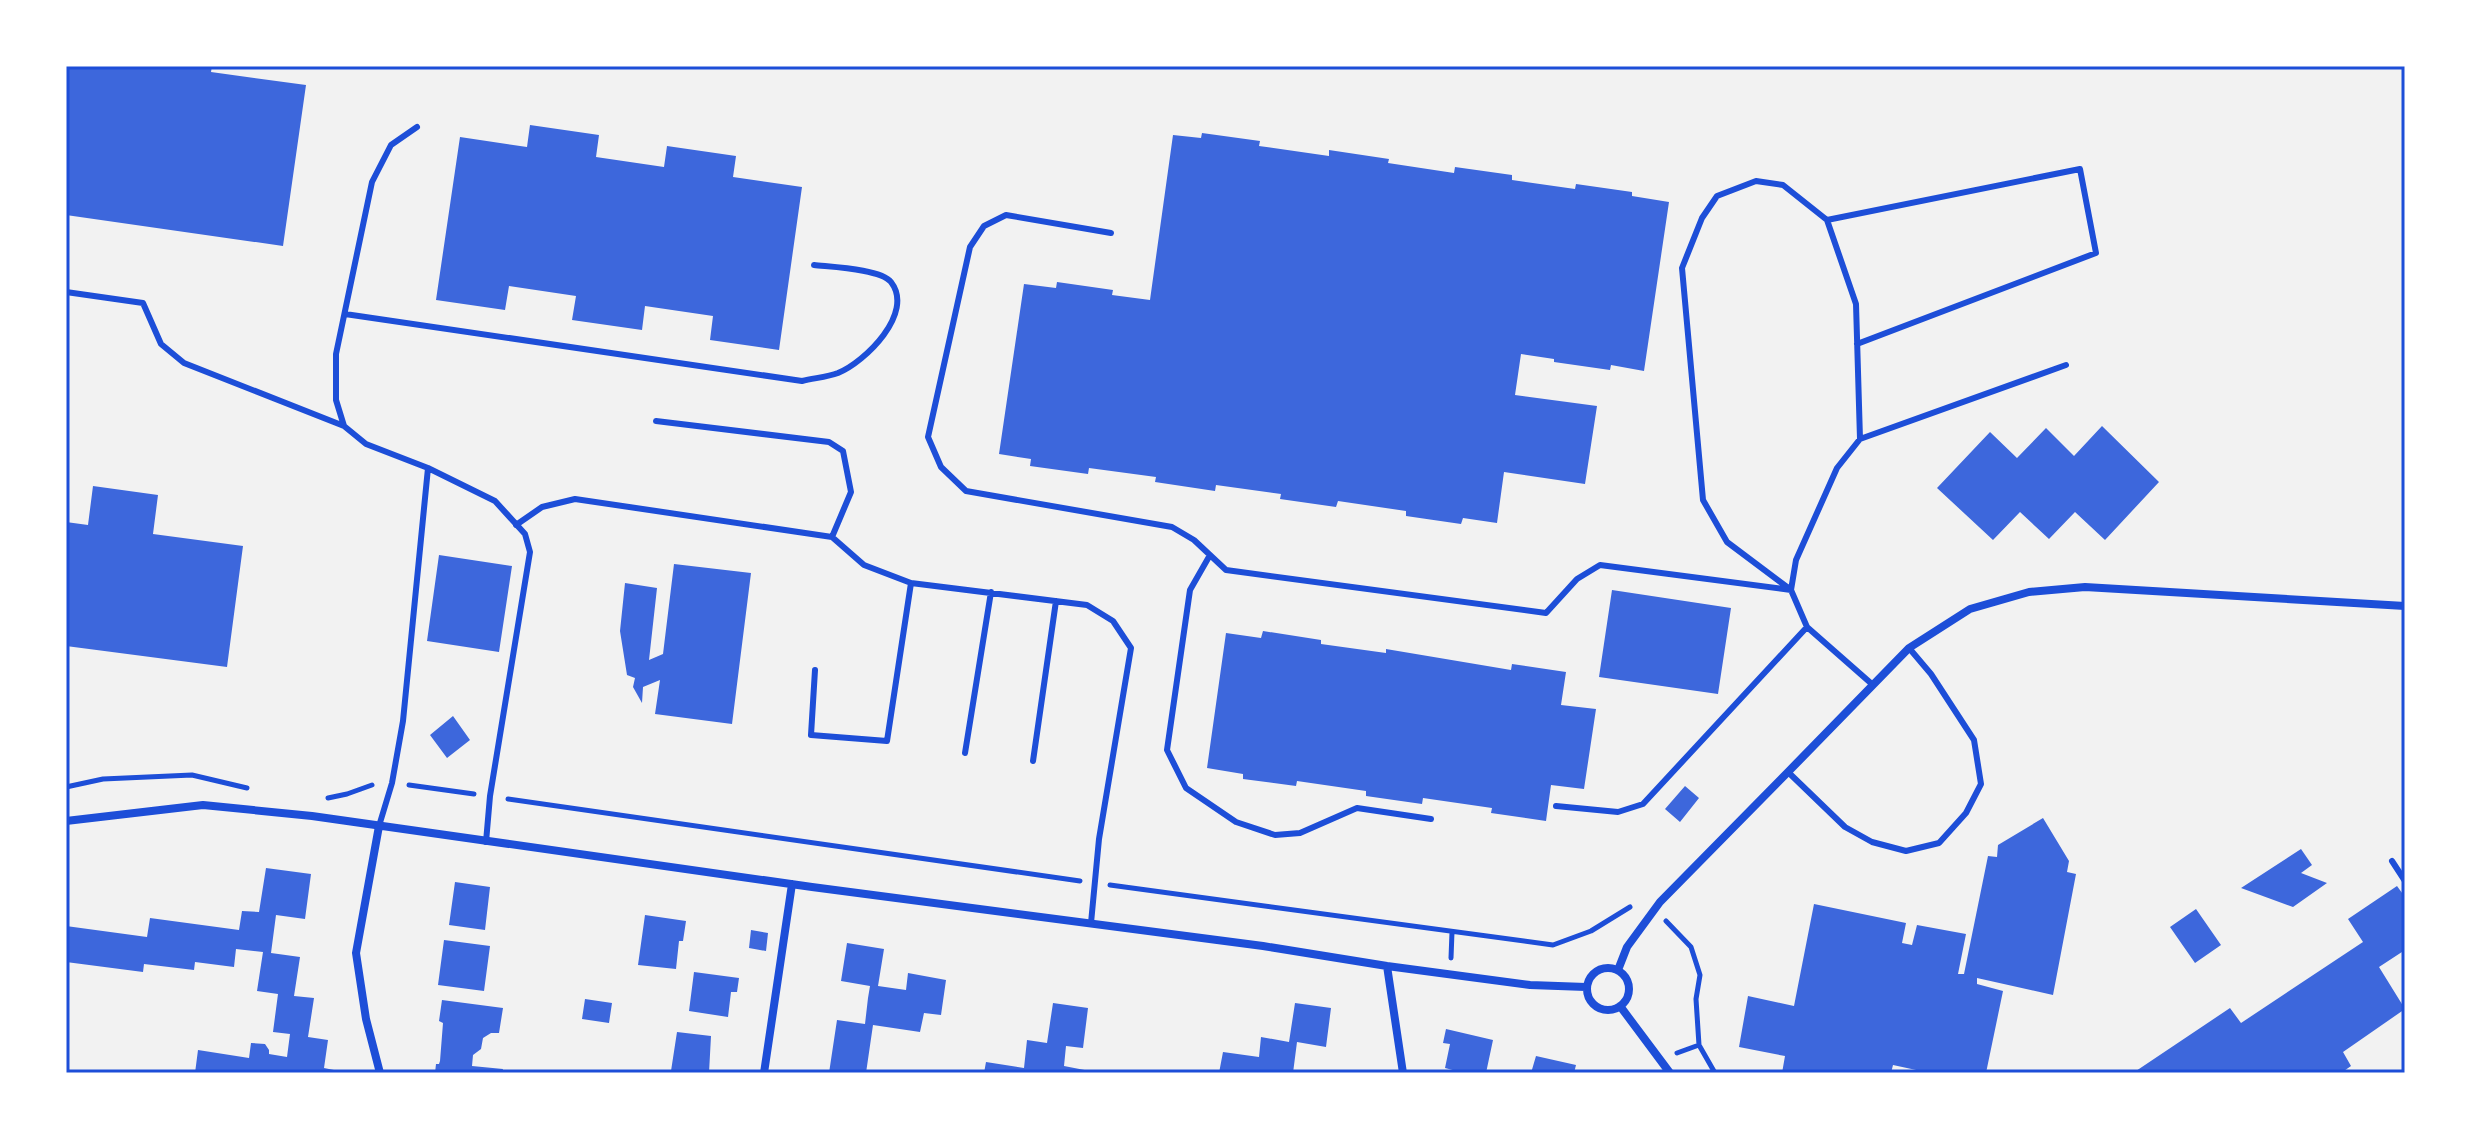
<svg xmlns="http://www.w3.org/2000/svg" width="2471" height="1139" font-family="'Asap Condensed',sans-serif">
	<rect width="100%" height="100%" fill="#f2f2f2"/>
	<!-- building -->
	<path fill="#3d67dc" d="M66,66H212L211,72L306,85L283,246L66,215Z
		M530,125L599,135L596,157L664,167L667,146L736,156L733,177L802,187L779,350L710,340L713,316L645,306L642,330L572,320L576,296L509,286L505,310L436,300L460,137L527,147Z
		M1202,133L1260,141L1259,146L1329,156V150L1389,159L1388,163L1454,173L1455,167L1512,175V180L1575,189L1576,184L1632,192V196L1669,202L1644,371L1611,365L1610,370L1554,362V359L1521,354L1515,395L1597,406L1585,484L1504,472L1497,523L1463,518L1461,524L1406,516V511L1338,501L1336,507L1280,499L1281,494L1216,485L1215,491L1155,482L1156,477L1089,468L1088,474L1030,466L1031,459L999,454L1024,284L1056,288L1057,282L1113,290L1112,295L1150,300L1173,135L1201,138Z
		M2102,426L2159,482L2105,540L2075,512L2049,539L2020,512L1993,540L1937,488L1990,432L2017,458L2046,428L2074,456Z
		M93,486L158,495L153,534L243,546L227,667L66,646V522L88,525Z
		M439,555L512,566L499,652L427,641Z
		M674,564L751,573L732,724L655,714L660,680L643,687L642,703L633,687L635,678L627,675L620,631L625,583L657,588L649,660L663,654Z
		M1612,590L1731,608L1718,694L1599,677Z
		M1263,631L1321,640V644L1386,653V649L1511,670L1512,664L1566,672L1561,705L1596,709L1584,789L1551,785L1546,821L1491,813L1492,808L1423,798L1422,804L1366,796V791L1297,781L1296,786L1243,779V774L1207,768L1226,633L1261,638Z
		M453,716L470,740L447,758L430,735Z
		M1685,786L1699,798L1680,822L1665,809Z
		M2043,818L2069,861L2067,872L2076,874L2053,995L1977,978V984L2003,991L1986,1073H1930L1893,1065L1891,1073H1782L1785,1056L1739,1047L1748,996L1794,1006L1814,904L1906,923L1902,943L1912,945L1917,925L1966,934L1958,974H1964L1988,856L1997,857L1998,845Z
		M2301,849L2312,865L2301,873L2327,883L2293,907L2241,888Z
		M266,868L311,874L305,919L276,915L271,953L300,957L294,996L314,998L308,1037L328,1040L324,1068L349,1073L285,1070V1073H195L198,1050L249,1058L251,1043L265,1044L269,1050V1054L287,1057L290,1034L273,1032L278,994L257,991L263,952L236,949L234,967L195,962L194,970L144,964L143,972L66,962V926L147,937L150,918L239,930L242,911L259,912Z
		M455,882L490,887L485,930L449,925Z
		M2397,886L2405,897V950L2379,967L2405,1009L2343,1052L2351,1066L2341,1073H2133L2230,1008L2241,1023L2363,942L2348,919Z
		M2196,909L2221,945L2195,963L2170,927Z
		M645,915L686,921L683,941H679L676,969L638,965Z
		M751,930L768,933L766,951L749,948Z
		M444,940L490,946L484,991L438,985Z
		M847,943L884,949L878,986L906,990L908,973L946,980L941,1015L924,1013L920,1032L873,1025L866,1073H829L837,1020L865,1024L868,998L870,986L841,981Z
		M694,972L739,978L737,992H731L728,1017L689,1011Z
		M585,999L612,1003L609,1023L582,1019Z
		M442,1000L503,1008L499,1033H491L483,1038L481,1049L473,1055L472,1066L503,1069L502,1073H435L436,1064H439L440,1061L443,1023L439,1021Z
		M1053,1003L1088,1008L1083,1048L1066,1046L1064,1066L1100,1073H984L986,1062L1024,1068L1027,1040L1047,1043Z
		M1295,1003L1331,1008L1326,1047L1297,1042L1293,1073H1219L1223,1052L1259,1057L1261,1037L1289,1042Z
		M1446,1029L1493,1040L1486,1073H1464L1445,1068L1450,1044L1443,1043Z
		M677,1032L711,1036L709,1073L671,1071Z
		M1536,1056L1576,1065L1574,1073H1531Z"/>
	<g fill="none" stroke-linecap="round" stroke-linejoin="round">
		<!-- path -->
		<path stroke="#1d4ed8" stroke-width="5" d="M409,785L474,794
			M66,787L103,779L192,775L247,788
			M328,798L347,794L372,785
			M508,799L1080,881
			M1110,885L1553,945L1591,931L1630,907
			M1666,921L1691,947L1700,975L1696,999L1699,1045L1715,1073
			M1451,958L1452,932
			M1677,1053L1699,1045"/>
		<!-- service -->
		<path stroke="#1d4ed8" stroke-width="6" d="M417,127L391,145L372,182L336,354V400L344,426L366,444L428,468L495,501L525,534L530,552L490,796L486,842
			M1827,220L2080,169L2096,253L1857,344
			M1111,233L1006,215L984,226L970,247L928,437L941,467L966,491L1172,527L1194,540L1226,570L1546,613L1577,579L1600,565L1791,590L1727,542L1703,500L1682,268L1702,218L1717,196L1756,181L1783,185L1827,220L1856,304L1860,439
			M66,292L143,303L161,344L184,363L344,426
			M345,314L802,381C814,378 827,377 838,373C865,362 915,313 891,282C881,269 831,267 814,265
			M656,421L829,442L843,451L851,492L832,537
			M516,525L542,507L575,499L832,537L864,565L911,583L1087,605L1113,621L1131,648L1099,839L1091,923
			M1210,555L1190,590L1167,750L1186,788L1236,822L1275,835L1300,833L1357,808L1431,819
			M815,670L811,735L887,741L911,583
			M1873,685L1807,627L1791,590L1796,560L1837,468L1860,439L2066,365
			M965,753L991,592
			M1033,761L1056,601
			M1788,772L1845,827L1872,842L1906,851L1939,843L1966,813L1981,784L1974,740L1931,674L1909,648
			M1556,806L1618,812L1643,804L1807,627
			M379,826L392,783L403,721L428,468
			M2392,861L2405,881"/>
		<!-- minor -->
		<path stroke="#1d4ed8" stroke-width="8" d="M66,821L203,805L312,816L812,887L1263,946L1387,966L1530,985L1586,987
			M379,826L356,953L366,1019L380,1073
			M1387,966L1403,1073
			M1587 989a21 21 0 1 1 42 0a21 21 0 1 1-42 0Z
			M1618,970L1627,947L1660,902L1788,772L1909,648L1970,609L2029,592L2085,587L2405,606
			M1620,1006L1670,1073
			M764,1073L792,884"/>
	</g>
	<!-- border -->
	<rect width="2471" height="1139" fill="none" stroke="#ffffff" stroke-width="136"/>
	<rect x="68" y="68" width="2335" height="1003" fill="none" stroke="#1d4ed8" stroke-width="3"/>
</svg>
